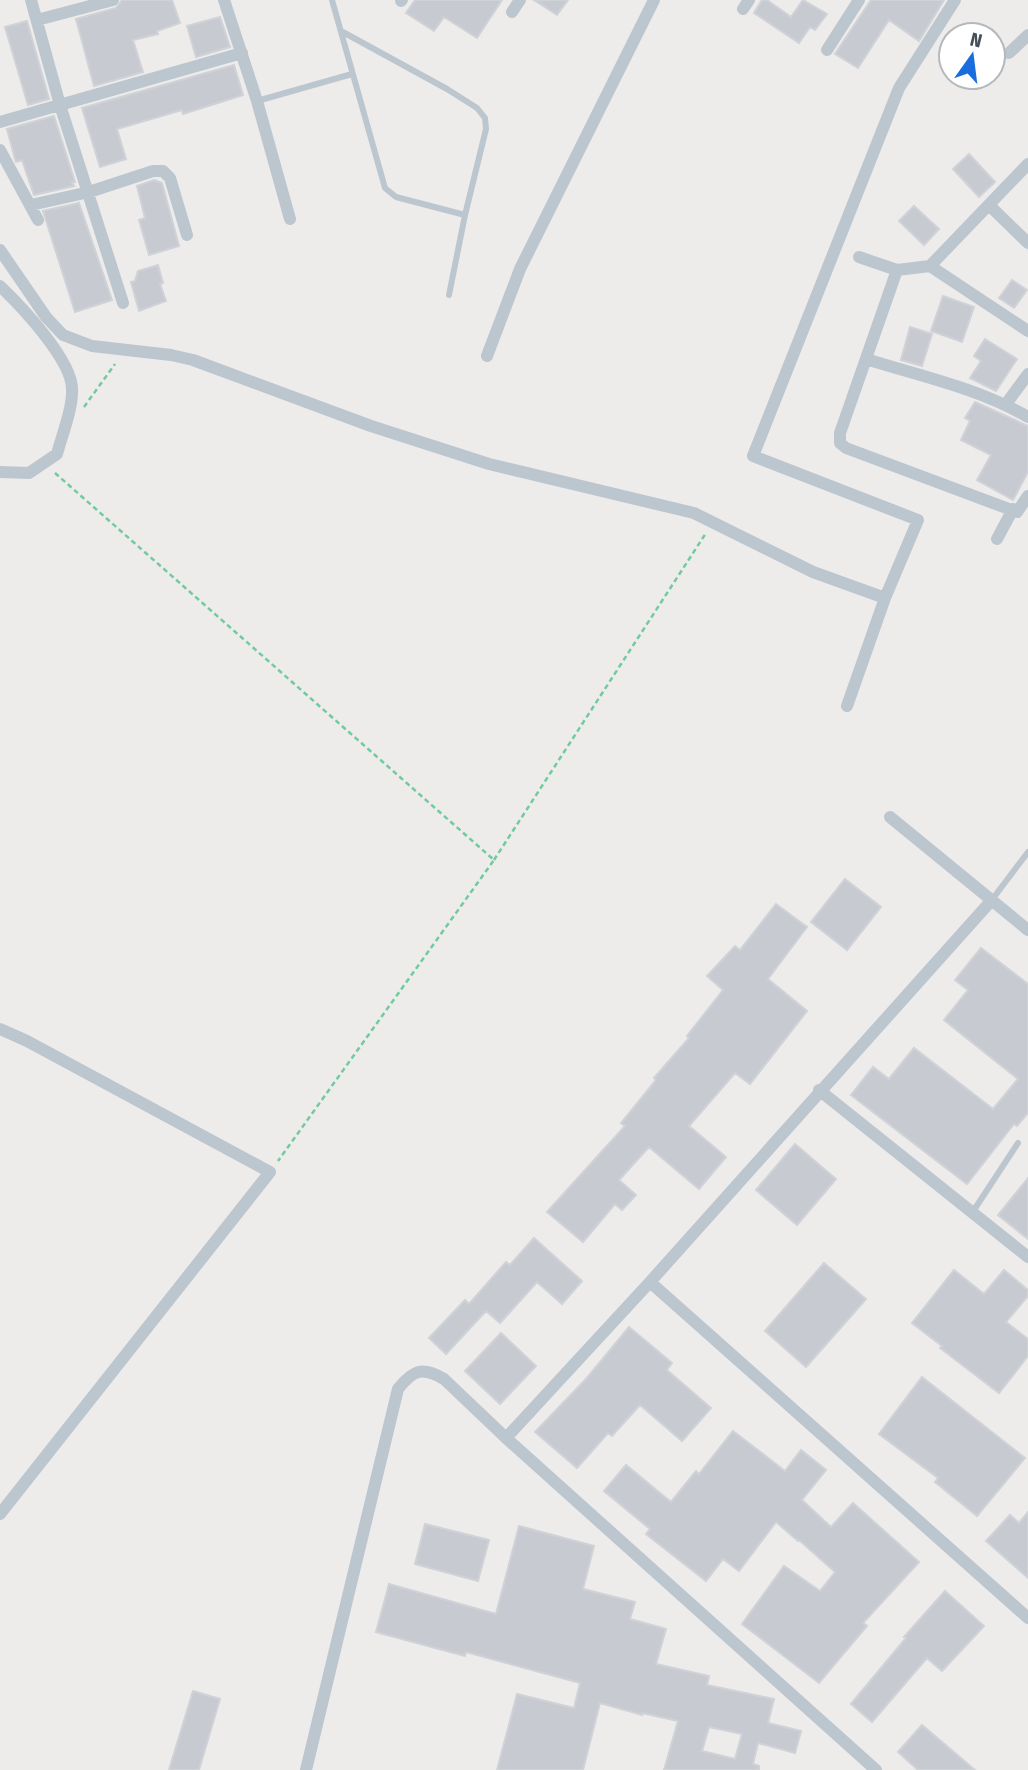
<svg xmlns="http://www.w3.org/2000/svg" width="1028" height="1770" font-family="'Fira Sans Condensed',sans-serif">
	<rect width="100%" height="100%" fill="#eeebeb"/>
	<!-- building -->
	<path fill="#c8cad1" stroke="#cfd2d7" stroke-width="2" fill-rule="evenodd" d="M122,0H172L180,23L157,31L158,34L133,40L143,72L94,86L76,19L116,8Z
		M415,0H502L477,38L444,17L434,31L406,13Z
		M534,0H568L557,15Z
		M762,0H767L791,17L803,0L827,14L815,30L810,27L799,43L754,13Z
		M871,0H944L919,41L889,20L858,68L835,54Z
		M220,17L230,47L196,57L187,26Z
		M27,21L49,99L28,105L5,27Z
		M234,65L243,95L183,114L182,110L117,129L126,159L100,167L82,108Z
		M54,116L75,182H72L74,186L34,195L22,160L16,162L15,159L7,129Z
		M969,154L995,182L979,197L953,169Z
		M154,180L162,183L179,246L149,255L139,220L145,218L137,186Z
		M79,203L112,300L75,312L43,211Z
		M914,206L939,229L924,245L899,221Z
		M158,265L163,283L160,284L166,301L139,311L131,282L135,281L138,271Z
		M1012,280L1027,290L1014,308L999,298Z
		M943,296L974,307L962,342L931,331Z
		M910,327L932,334L922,366L901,360Z
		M985,339L1017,359L996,391L970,378L981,361L974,356Z
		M975,402L1028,426V472L1013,500L977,480L991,455L961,440L970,421L965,418Z
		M845,879L881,907L847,950L811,922Z
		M776,904L807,927L768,979L807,1011L750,1084L735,1073L689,1126L726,1157L699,1189L649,1147L619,1180L636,1195L622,1210L615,1204L583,1242L547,1212L625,1126L621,1123L656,1080L654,1078L689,1038L687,1036L723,990L707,976L735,946L740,950Z
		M981,948L1028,984V1113L1017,1126L1014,1124L967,1184L851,1095L873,1067L889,1079L914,1048L993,1109L1018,1079L944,1020L968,990L955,980Z
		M795,1144L836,1179L797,1225L756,1190Z
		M1028,1178V1239L998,1215Z
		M534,1238L582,1281L562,1304L537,1282L500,1323L486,1311L446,1354L429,1338L465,1300L469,1304L506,1262L510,1265Z
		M824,1263L866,1299L806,1367L765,1331Z
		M954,1270L984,1294L1004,1270L1028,1290V1296L1006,1322L1028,1339V1356L999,1393L940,1348L942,1346L912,1323Z
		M629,1327L672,1363L667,1370L711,1408L682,1441L640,1405L612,1436L608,1433L577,1468L535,1432L586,1379Z
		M501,1333L536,1366L500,1404L465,1371Z
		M922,1377L1025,1458L977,1516L935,1482L938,1478L879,1434Z
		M733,1431L785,1471L801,1450L826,1470L802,1500L831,1527L853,1503L919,1562L863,1623L867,1626L819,1683L742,1624L784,1566L820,1591L835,1572L799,1540L798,1541L776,1522L739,1571L723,1559L706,1581L646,1534L650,1529L604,1491L626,1465L671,1502L696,1471L699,1474Z
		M1028,1512V1578L986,1541L1010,1515L1019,1523Z
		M425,1524L489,1540L478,1581L415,1564Z
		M519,1526L594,1546L583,1589L635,1602L630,1619L666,1629L656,1664L709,1676L707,1685L774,1699L768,1723L801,1731L795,1753L758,1743L753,1764L759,1766V1770H664L678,1721L642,1713V1715L600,1703L583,1770H497L517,1694L574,1708L580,1683L466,1652L465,1656L376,1632L389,1584L496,1614ZM709,1727L742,1734L735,1759L702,1751Z
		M945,1591L984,1626L942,1671L927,1658L872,1722L851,1704L906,1638L904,1637Z
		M193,1691L220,1699L199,1770H169Z
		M922,1725L975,1770H918L898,1752Z"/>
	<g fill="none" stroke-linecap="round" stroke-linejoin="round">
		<!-- path -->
		<path stroke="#70cb9e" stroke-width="2.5" stroke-dasharray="5 3.5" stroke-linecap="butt" d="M84,407L115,364
			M55,473L494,860L278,1161
			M494,860L706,533"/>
		<!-- lane -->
		<path stroke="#bcc6ce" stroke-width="6" d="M332,0L385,188L396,197L465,215L449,295
			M341,31L447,89L477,108L485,118L486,129L465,215
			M257,101L352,74
			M991,901L1028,852
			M972,1213L1018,1143"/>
		<!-- street -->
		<path stroke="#bcc6ce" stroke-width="12" d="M31,0L60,105L123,303
			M224,0L257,101L290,219
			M401,1L402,0
			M743,9L749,0
			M512,12L520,0
			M37,20L113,0
			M827,50L859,0
			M1009,53L1028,35
			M0,122L242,53
			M0,150L38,220
			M31,205L89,192L153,171H163L170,178L187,235
			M989,205L1028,243
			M0,250L46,317L63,335L92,346L171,355L193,360L371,426L489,464L694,513L813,572L885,598
			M859,257L897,270
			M930,266L1028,164
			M0,286C21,306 72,360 72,389C73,408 62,435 57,454L29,473L0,472
			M1028,331L930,266L897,270L840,433V443L846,448L1017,512L1028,496
			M487,356L520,269L654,0
			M866,359C920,376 978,388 1028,417
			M1006,404L1028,374
			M997,539L1013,509
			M847,706L885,598L918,520L753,456L899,88L955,0
			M890,817L1028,930
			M0,1029L27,1041L270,1172L0,1514
			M819,1090L1028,1257
			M650,1282L1028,1618
			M506,1438L650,1282L991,901
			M306,1770L398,1389C413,1370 422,1366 444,1379L506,1438L876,1770"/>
	</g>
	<!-- north arrow -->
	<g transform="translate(972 56) rotate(14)"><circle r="33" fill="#ffffff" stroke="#b4b9bd" stroke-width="2"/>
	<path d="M0-5L12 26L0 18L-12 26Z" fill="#186edc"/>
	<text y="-10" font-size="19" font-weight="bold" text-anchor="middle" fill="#444f59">N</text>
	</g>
</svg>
